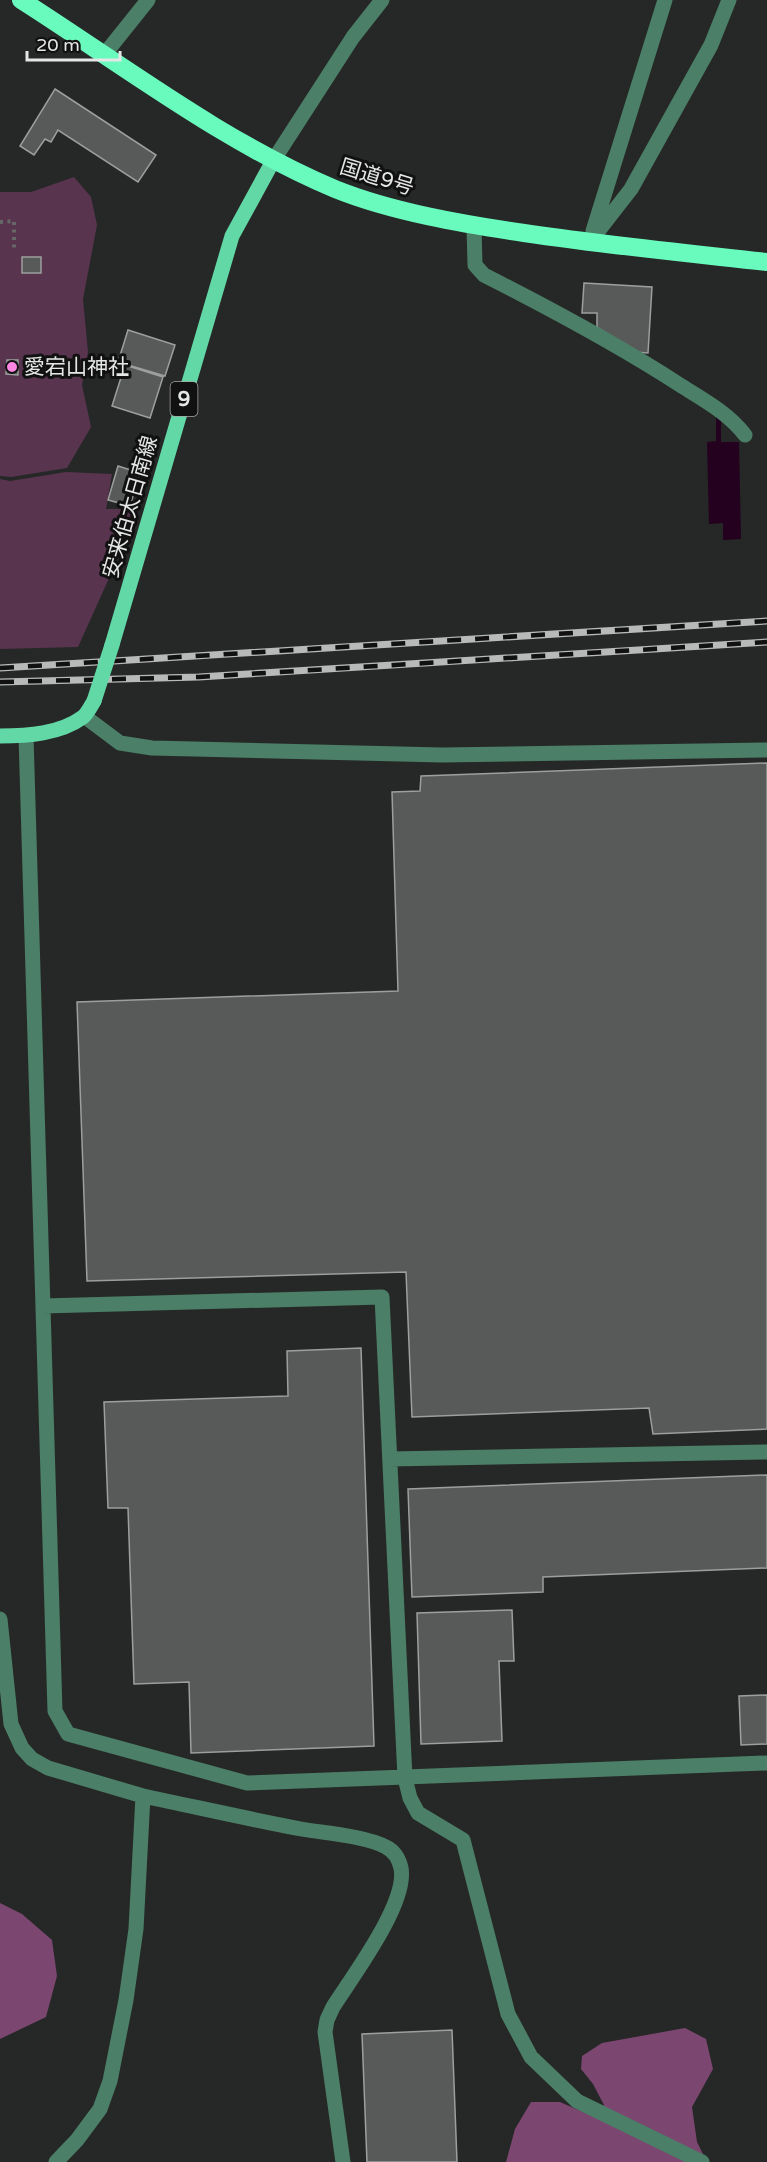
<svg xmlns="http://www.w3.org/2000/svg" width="767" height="2162" font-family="'Varela Round','Noto Sans JP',sans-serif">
	<rect width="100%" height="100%" fill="#262827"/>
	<!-- green -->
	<path fill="#58344f" d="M74,177L91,197L97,225L83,299L88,352L82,385L91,427L67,468L11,477L0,476V192H31Z
		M66,472L112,474L106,509H132L110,576L78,647L0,649V479L10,481Z"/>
	<!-- forest -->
	<path fill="#7b466f" d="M0,1903L22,1914L52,1940L57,1976L46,2017L0,2039Z
		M685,2028L706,2039L713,2069L692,2107L697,2142L707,2162H506L515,2129L531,2102H560L599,2119L604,2105L593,2084L581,2069L582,2056L602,2043Z"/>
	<!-- water -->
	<path fill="#24011e" d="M716,416H721V442H739L741,539L723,540V523L709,524L707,442L716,441Z"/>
	<!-- building -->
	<path fill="#575a59" stroke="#9c9f9d" stroke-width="1.5" d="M55,89L156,155L138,182L58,130L51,142L45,139L34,155L20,146Z
		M22,257H41V273H22Z
		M584,283L652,287L648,353L634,352L597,327V313H582Z
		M128,330L175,345L165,376L118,362Z
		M7,360H18V375L6,374Z
		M125,365L163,377L150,418L112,406Z
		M118,466L140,473L130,506L108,500Z
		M767,763V1429L653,1434L649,1408L412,1417L406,1272L87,1281L77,1002L398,991L392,792L420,791L421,776Z
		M361,1348L374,1746L191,1753L189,1682L134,1684L128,1508H108L104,1402L288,1396L287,1351Z
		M767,1475V1568L543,1577V1592L412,1597L408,1489Z
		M512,1610L514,1661H499L502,1741L421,1744L417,1613Z
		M767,1695V1744L741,1745L739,1696Z
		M452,2030L457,2162H367L362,2034Z"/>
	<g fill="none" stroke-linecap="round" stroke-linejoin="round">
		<!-- path -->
		<path stroke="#666867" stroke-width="4" stroke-dasharray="3 4.5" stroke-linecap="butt" d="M0,222L14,221V249"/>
		<!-- minor -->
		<path stroke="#4b7f67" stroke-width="15" d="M104,55L148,0
			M273,161L353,37L382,0
			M474,227L475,265L484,275C551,309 617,344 680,385C704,400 728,413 745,435
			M593,231L665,0
			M589,243L631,189L711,45L729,0
			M84,716L120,743L152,748L442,755L767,750
			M26,736L55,1711L68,1734L247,1783L767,1763
			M43,1306L382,1297L405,1778L410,1798L418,1813L463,1840L508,2014L531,2057L577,2101L702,2162
			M390,1459L767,1452
			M0,1619L11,1724L22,1748L32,1759L48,1768L143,1796L136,1929L126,2000L110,2081L100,2109L77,2140L56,2162
			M143,1796C196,1807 248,1819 301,1829C324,1833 366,1836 386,1847C394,1851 399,1859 401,1868C408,1903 352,1977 333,2007L327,2020L325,2032L343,2162"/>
		<!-- major -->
		<path stroke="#62d8a6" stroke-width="15" d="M112,645L232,236L273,161
			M0,736C27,736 60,734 83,717C87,714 91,706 94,701"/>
		<!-- highway -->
		<path stroke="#69fbbe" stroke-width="18" d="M21,0C123,65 223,142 335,189C392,212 463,224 524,233C605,245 686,253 767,262"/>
		<defs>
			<path id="rail" d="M0,668L767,621
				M0,682L199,677L767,642"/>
		</defs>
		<!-- rail casing -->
		<use href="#rail" stroke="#b8bab9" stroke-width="7"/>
		<!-- rail -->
		<use href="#rail" stroke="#101110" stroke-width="4.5" stroke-dasharray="14" stroke-linecap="butt"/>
		<!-- major-bridge -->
		<path stroke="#62d8a6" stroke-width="15" d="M94,701L112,645"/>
	</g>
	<!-- markers -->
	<circle fill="#fd86e3" stroke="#101110" stroke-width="2" cx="12" cy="367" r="6"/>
	<g text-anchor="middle" stroke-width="6" stroke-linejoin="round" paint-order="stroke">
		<!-- shield labels -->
		<rect fill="#101110" stroke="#a5a7a6" stroke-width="1.5" x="170.5" y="382" width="27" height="34" rx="4.5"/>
		<g font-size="20" font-weight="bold" fill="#e5e7e6">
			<text x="184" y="406">9</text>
		</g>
		<!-- street labels -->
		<g font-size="21" fill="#e5e7e6" stroke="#101110">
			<text transform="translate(377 177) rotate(17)" y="7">国道9号</text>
			<text transform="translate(130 507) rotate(-74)" y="7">安来伯太日南線</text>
		</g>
		<!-- poi labels -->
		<g font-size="21" fill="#e5e7e6" stroke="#101110" text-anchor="start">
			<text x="24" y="374">愛宕山神社</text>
		</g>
	</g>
	<!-- scale -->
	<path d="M27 51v9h93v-9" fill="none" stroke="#e5e7e6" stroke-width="3"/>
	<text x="36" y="51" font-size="18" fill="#e5e7e6" stroke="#101110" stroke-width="4.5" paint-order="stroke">20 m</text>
</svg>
